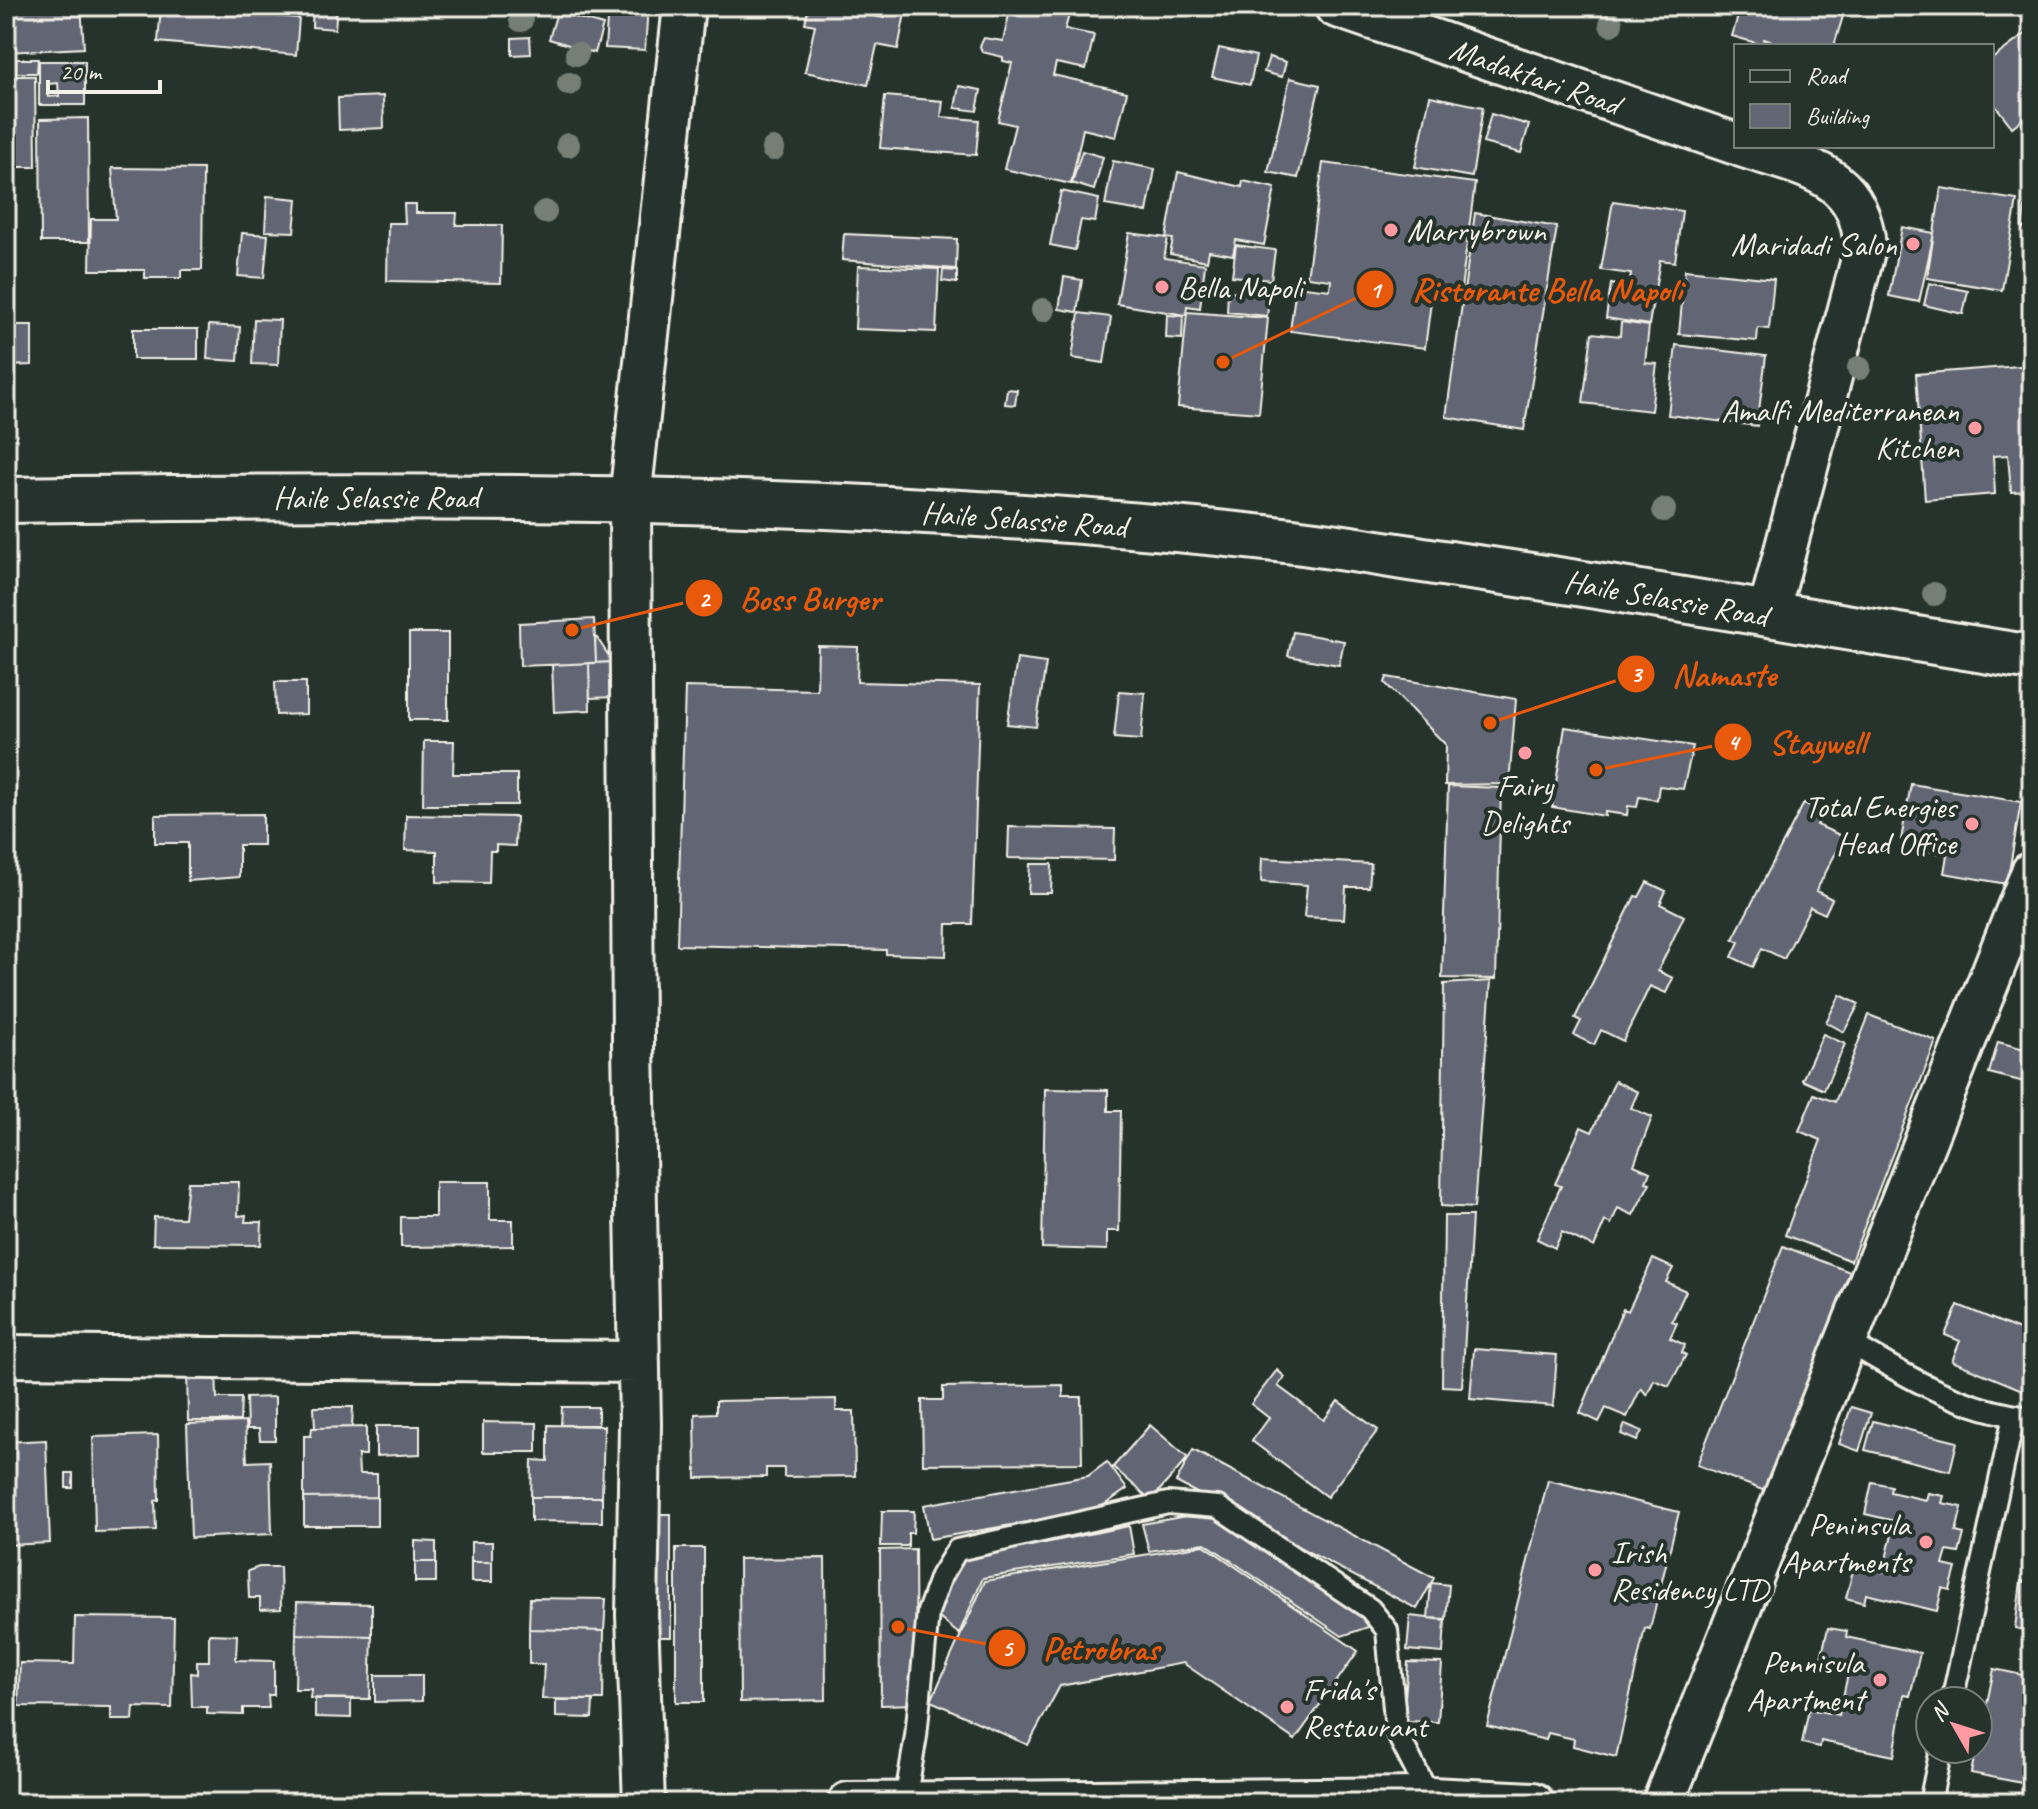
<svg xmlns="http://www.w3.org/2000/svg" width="2038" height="1809" font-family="Caveat,sans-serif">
	<rect width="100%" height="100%" fill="#26332d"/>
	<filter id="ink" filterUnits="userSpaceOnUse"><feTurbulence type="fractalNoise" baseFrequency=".0125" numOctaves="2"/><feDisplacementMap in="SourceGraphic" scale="16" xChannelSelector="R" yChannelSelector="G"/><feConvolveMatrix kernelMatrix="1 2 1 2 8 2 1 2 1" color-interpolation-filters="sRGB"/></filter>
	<g filter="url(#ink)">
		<!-- building -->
		<path fill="#626573" stroke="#f4f1e8" stroke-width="2" fill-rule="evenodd" d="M6,6H81L84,48L6,52Z
			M161,6L299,18L296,55L158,42Z
			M313,6H337L335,29L312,27Z
			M608,6H648L645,50L605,48Z
			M809,6H860L859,13L884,18L885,9L905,13L898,49L877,45L868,85L805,72L815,25L805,23Z
			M1011,6H1030L1069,15L1065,29L1094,35L1086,69L1056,63L1053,75L1127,92L1116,137L1083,129L1071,184L1004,169L1015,125L998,121L1012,63L1003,61V57L982,52L980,46L984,38L1003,41Z
			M1584,6H1610L1605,12Z
			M1741,6H1846L1834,46H1787L1764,39L1763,45L1732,36Z
			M557,12L603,25L595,53L549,39Z
			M2032,29V112L2012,127L1992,101V59Z
			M530,37L531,54L512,55V38Z
			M1219,48L1256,56L1250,85L1212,77Z
			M1269,57L1286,62L1282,77L1264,72Z
			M16,59H38L37,73H16Z
			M39,61H85V105H39ZM58,83L59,96L48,97V84Z
			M6,71V76H35L36,167H7Z
			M1290,78L1320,85L1298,178L1268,172Z
			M959,86L981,90L977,111L955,108Z
			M383,96L384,128L339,130L338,98Z
			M885,96L943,101L941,117L979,120L976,155L880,148Z
			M1430,96L1483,107L1472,177L1415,167Z
			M1491,114L1529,125L1521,153L1483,143Z
			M88,118L89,242H41L40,119Z
			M1082,151L1103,157L1094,190L1072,183Z
			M1113,161L1155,169L1147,212L1105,205Z
			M1323,163L1475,183L1461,289L1433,286L1425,348L1290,331L1296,286L1330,290L1331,280L1307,277Z
			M112,168L203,169L202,270H181V278H145V270H90L91,219H116Z
			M1178,172L1242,187L1243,181L1275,188L1264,245L1236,240L1233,255L1209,251L1207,261L1170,254L1173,239L1166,238Z
			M1941,188L2017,200L2002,290L1927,278Z
			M1061,191L1099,199L1095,222L1081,220L1075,250L1050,245Z
			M267,196L297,199L294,232L265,231Z
			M1613,201L1682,211L1675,262L1660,260L1649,325L1606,318L1611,284L1629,287L1631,274L1601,270Z
			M404,204H416V213H457L456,225H502L501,283L387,281L388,223H405Z
			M2025,207L2032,208V229L2022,228Z
			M1475,213L1557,227L1524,430L1446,417Z
			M1902,227L1934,233L1919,302L1889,296Z
			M242,233L268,235L264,278L238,276Z
			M1129,233L1168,238L1164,258L1205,264L1200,308L1187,306L1186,315L1117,304Z
			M844,234L957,239L956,269L842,260Z
			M1236,245L1275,250L1271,280L1232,276Z
			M858,266L939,269L936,332L855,329Z
			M943,270L957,271V283L942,281Z
			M1685,270L1774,279L1769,329L1758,328L1757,341L1679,334Z
			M1064,277L1082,280L1077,312L1059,309Z
			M1929,283L1968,291L1963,314L1924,305Z
			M1228,291L1270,294L1267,316L1227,312Z
			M1187,312L1268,318L1259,413L1178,407Z
			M1079,313L1111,317L1104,363L1072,358Z
			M1167,315L1183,316L1182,339L1166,338Z
			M254,319L280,320L278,365L252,364Z
			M1621,322L1649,326L1645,363L1657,364L1651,411L1583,403L1592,333L1620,336Z
			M6,325H32V365L6,366Z
			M209,325L240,327L238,361L207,359Z
			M133,329H198V359H133Z
			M1676,345L1766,356L1757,426L1668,415Z
			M2032,365V491L2011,492L2008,455L1993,456L1995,494L1925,500L1916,374Z
			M1007,389L1017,390L1015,405L1005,404Z
			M594,619L596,663L520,666L519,623Z
			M1293,632L1344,641L1339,665L1288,656Z
			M409,633H448V720H409Z
			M595,635L613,662L596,663Z
			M818,646L858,647L857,682L980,685L972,924H947L946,956L886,954V950L677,945L685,687L817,690Z
			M1017,659L1046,663L1036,727L1007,724Z
			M613,662L615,697L590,698L589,663Z
			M589,663L590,710L554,712L552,665Z
			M1387,677L1516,699L1509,784L1445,785L1446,745L1385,683Z
			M275,682H306V714L276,715Z
			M1119,691L1145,693L1141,740L1114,738Z
			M1565,727L1693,746L1683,789L1659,786L1657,800L1639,797L1637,807L1628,806L1627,815L1605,812V816L1552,807Z
			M424,741H454L453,774H517V805H423Z
			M1911,784L2021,802L2007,884L1944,873L1947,855L1927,851L1928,844L1901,840Z
			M1448,786L1501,788L1496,979L1442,978Z
			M1804,803L1824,813L1817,825L1844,837L1816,891L1832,899L1825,914L1810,907L1784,959L1762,948L1753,967L1732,957L1739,942L1733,939Z
			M263,814V845H239V877L188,881V843H155V815Z
			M406,815L516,817L515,846L496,845V851H490L489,883L437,882V851L405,850Z
			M1009,827L1115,829L1114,860L1008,858Z
			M1262,858L1371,864L1369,887H1346L1344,919L1304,917L1307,885L1261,882Z
			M1030,864H1052L1051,893H1028Z
			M1647,882L1666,891L1660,904L1684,916L1658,971L1673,978L1666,993L1650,986L1623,1041L1601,1030L1594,1045L1574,1035L1581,1021L1575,1018L1635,896L1639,897Z
			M1491,981L1474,1208L1441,1206L1444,984Z
			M2032,984V1032L2027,1031Z
			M1840,995L1859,1004L1844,1032L1826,1022Z
			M1869,1015L1936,1041L1851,1261L1785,1235L1821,1140L1799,1131L1814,1094L1835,1102Z
			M1823,1034L1845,1044L1824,1090L1802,1080Z
			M1998,1042L2032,1051V1084L1989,1073Z
			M1615,1081L1638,1092L1631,1108L1652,1117L1634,1165L1650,1172L1646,1182L1650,1183L1633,1215L1618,1208L1611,1224L1605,1221L1594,1247L1562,1232L1555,1248L1537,1239L1561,1186L1555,1184L1581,1127L1592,1132Z
			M1045,1089L1108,1090V1111H1121L1119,1231H1107V1250L1042,1248Z
			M188,1182H239L238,1216L246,1215L245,1222H262L261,1245L153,1244L154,1217L184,1218Z
			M435,1182H490V1220H513V1246L401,1247V1217H435Z
			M1444,1216H1472L1462,1387L1442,1386Z
			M1783,1246L1850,1272L1765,1491L1697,1465Z
			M1653,1259L1673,1268L1666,1282L1686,1291L1672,1321L1677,1323L1670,1338L1685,1345L1682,1353L1686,1355L1669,1386L1654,1380L1647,1395L1641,1388L1627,1417L1606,1408L1599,1422L1580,1413L1623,1309L1628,1311Z
			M2032,1270V1296L2023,1292Z
			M1958,1305L2032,1335V1394L1952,1361L1960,1341L1945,1335Z
			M1474,1349L1557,1355L1553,1406L1470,1399Z
			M216,1368L217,1398H241L240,1421H188L187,1369Z
			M1277,1370L1285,1377L1278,1386L1324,1420L1338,1401L1378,1430L1327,1497L1252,1441L1269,1418L1251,1404Z
			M1063,1385V1397H1081L1082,1463L923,1464L922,1400H943V1387Z
			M275,1397V1440H260L259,1429H247L246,1398Z
			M836,1399V1411H854L855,1476L784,1477V1468H766V1477L696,1478L695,1414L716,1413V1401Z
			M314,1407H353L352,1427L315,1428Z
			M562,1407H598V1425H561Z
			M1851,1407L1871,1413L1859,1451L1839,1444Z
			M1873,1421L1957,1442L1950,1471L1865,1450Z
			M245,1422L247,1462L270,1461L272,1534L191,1538L187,1424Z
			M483,1422L537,1423V1452H483Z
			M1625,1424L1642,1431L1637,1441L1621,1434Z
			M548,1425L604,1426L602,1497H531L532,1460L548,1461Z
			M1150,1425L1188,1458L1151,1500L1113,1467Z
			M376,1426H420V1454L376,1456Z
			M366,1427V1455H358L359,1474H377V1497L304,1498V1436H311L312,1428Z
			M158,1435L159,1500L155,1501L156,1530L95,1532L93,1437Z
			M46,1440L50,1543L6,1545V1442Z
			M1193,1450L1434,1578L1417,1609L1176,1482Z
			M1107,1462L1127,1489L1097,1510L930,1539L924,1505L1088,1476Z
			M66,1473H73V1488H66Z
			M1548,1480L1679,1512L1650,1629L1645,1628L1616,1757L1573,1746L1574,1739L1548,1733L1546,1740L1487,1726Z
			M1872,1482L1891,1486L1890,1492L1926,1500L1928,1493L1944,1496L1942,1503L1962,1507L1956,1532L1964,1534L1959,1553L1947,1551L1943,1565L1956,1568L1950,1590L1942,1588L1937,1611L1866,1594L1864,1603L1846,1598L1854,1566L1883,1572L1895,1521L1865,1514Z
			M377,1497V1526H304V1498Z
			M531,1497H602V1522L531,1521Z
			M882,1511H914L913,1533H908V1546H881Z
			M1203,1513L1220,1516L1374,1625L1342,1636L1205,1543L1149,1551L1142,1524Z
			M643,1514H671V1637H643Z
			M1129,1526L1134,1554L983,1578L959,1634L934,1614L965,1559Z
			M415,1541L436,1542V1562H415Z
			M471,1542H492V1562H471Z
			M1204,1545L1358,1651L1295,1740L1183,1663L1060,1686L1028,1745L931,1701L985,1581Z
			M676,1548H704V1702H676Z
			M915,1549L916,1704L881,1705L880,1550Z
			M825,1558L826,1700L740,1702L739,1559Z
			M415,1562H436V1582H415Z
			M471,1562H492V1582H471Z
			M259,1567H280L281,1609L260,1610V1598H249L248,1571Z
			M2021,1581L2032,1584V1632L2015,1628Z
			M1431,1583L1449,1585L1446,1619L1428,1618Z
			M530,1598L606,1599L604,1631L529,1629Z
			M297,1602L372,1604V1636L296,1634Z
			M1410,1616L1445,1620L1443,1653L1407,1650Z
			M75,1617L174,1618L172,1708L134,1707L133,1720H111V1707L18,1706L20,1663L74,1664Z
			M1828,1628L1847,1631L1846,1637L1920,1653L1910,1696L1904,1695L1894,1756L1821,1741L1820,1747L1802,1743L1809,1709L1839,1715L1850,1665L1821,1658Z
			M529,1629L604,1631L603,1700L542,1699L544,1664H529Z
			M209,1634L237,1635L236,1660L274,1661V1695H268L269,1708H243V1715L207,1714V1707H192L191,1673L197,1674V1661H209Z
			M296,1634L372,1636L370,1699L310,1698L311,1689H295Z
			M1408,1662L1442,1663L1438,1722L1403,1721Z
			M1994,1669L2032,1677V1785L1971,1773L1980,1729L1986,1730L1989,1714L1985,1713Z
			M375,1675H422V1701L375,1702Z
			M315,1699H351V1718L315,1717Z
			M556,1700H593L592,1718L556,1717Z"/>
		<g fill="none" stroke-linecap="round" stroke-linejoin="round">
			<defs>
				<path id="service" d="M1847,1341C1905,1376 1963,1411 2032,1418
					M1952,1701L2014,1416
					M905,1802L916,1736L928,1612L941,1576L957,1550L1168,1503L1218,1507L1370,1609L1387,1630L1396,1731L1430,1798
					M1930,1803L1941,1749"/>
				<path id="minor" d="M1335,6L1736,144
					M1741,146C1803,167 1860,171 1865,248L1768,615
					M6,1356L639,1362
					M644,1803L637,1615L640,1424L633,1044L630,499L684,6
					M848,1803L1430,1798L1533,1803
					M1663,1803L2032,872"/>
				<path id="tertiary" d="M6,500C432,494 860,493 1284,540C1341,546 1399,557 1456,565C1649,592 1840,627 2032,658"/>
			</defs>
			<!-- service casing -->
			<use href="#service" stroke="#f4f1e8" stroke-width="26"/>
			<!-- minor casing -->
			<use href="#minor" stroke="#f4f1e8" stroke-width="46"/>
			<!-- tertiary casing -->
			<use href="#tertiary" stroke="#f4f1e8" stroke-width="50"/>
			<!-- service -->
			<use href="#service" stroke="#26332d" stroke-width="20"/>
			<!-- minor -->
			<use href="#minor" stroke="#26332d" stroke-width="40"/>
			<!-- tertiary -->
			<use href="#tertiary" stroke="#26332d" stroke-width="44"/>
		</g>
		<!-- trees -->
		<g fill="#747f74">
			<circle cx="521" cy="20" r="12"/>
			<circle cx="1611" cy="24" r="12"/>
			<circle cx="577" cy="54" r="12"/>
			<circle cx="569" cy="84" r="12"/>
			<circle cx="568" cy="145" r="12"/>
			<circle cx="773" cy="149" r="12"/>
			<circle cx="545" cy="212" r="12"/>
			<circle cx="1043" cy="310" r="12"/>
			<circle cx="1859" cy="368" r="12"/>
			<circle cx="1664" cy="510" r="12"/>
			<circle cx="1934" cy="594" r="12"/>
		</g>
	</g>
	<!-- markers -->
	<g fill="#ff9aa2" stroke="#26332d" stroke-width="3">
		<circle cx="1391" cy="230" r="8"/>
		<circle cx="1913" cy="244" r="8"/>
		<circle cx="1162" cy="287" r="8"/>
		<circle cx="1975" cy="428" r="8"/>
		<circle cx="1525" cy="753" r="8"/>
		<circle cx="1972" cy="824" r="8"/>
		<circle cx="1926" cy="1542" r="8"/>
		<circle cx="1595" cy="1570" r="8"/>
		<circle cx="1880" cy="1680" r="8"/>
		<circle cx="1287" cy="1707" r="8"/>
	</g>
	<g text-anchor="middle" stroke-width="8" stroke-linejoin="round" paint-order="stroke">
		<!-- street labels -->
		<g font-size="32" fill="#f4f1e8" stroke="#26332d">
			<text transform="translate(1535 76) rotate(19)" y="11">Madaktari Road</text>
			<text x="376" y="508">Haile Selassie Road</text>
			<text transform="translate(1024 519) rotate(4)" y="11">Haile Selassie Road</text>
			<text transform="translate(1666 598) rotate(10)" y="11">Haile Selassie Road</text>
		</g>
		<!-- poi labels -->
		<g font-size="32" fill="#f4f1e8" stroke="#26332d" text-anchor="end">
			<text x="1407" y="241" text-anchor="start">Marrybrown</text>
			<text x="1897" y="255">Maridadi Salon</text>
			<text x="1178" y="298" text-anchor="start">Bella Napoli</text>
			<text x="1959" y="421">Amalfi Mediterranean<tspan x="1959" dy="37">Kitchen</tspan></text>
			<text x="1525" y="796" text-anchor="middle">Fairy<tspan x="1525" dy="37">Delights</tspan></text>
			<text x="1956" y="817">Total Energies<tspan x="1956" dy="37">Head Office</tspan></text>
			<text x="1910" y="1535">Peninsula<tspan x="1910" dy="37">Apartments</tspan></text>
			<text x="1611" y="1563" text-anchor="start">Irish<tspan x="1611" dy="37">Residency LTD</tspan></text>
			<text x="1864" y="1673">Pennisula<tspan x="1864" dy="37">Apartment</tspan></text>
			<text x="1303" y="1700" text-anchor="start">Frida's<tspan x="1303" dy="37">Restaurant</tspan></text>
		</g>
	</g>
	<!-- callouts -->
	<path fill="none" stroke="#e8590c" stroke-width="3" d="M1223 362L1375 289M572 630L704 598M1490 723L1636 674M1596 770L1733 742M898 1627L1007 1648"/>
	<g fill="#e8590c" stroke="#26332d" stroke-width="3">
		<circle cx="1223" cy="362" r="8"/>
		<circle cx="572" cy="630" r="8"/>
		<circle cx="1490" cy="723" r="8"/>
		<circle cx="1596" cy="770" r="8"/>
		<circle cx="898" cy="1627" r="8"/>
		<circle cx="1375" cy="289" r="20"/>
		<circle cx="704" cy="598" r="20"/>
		<circle cx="1636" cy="674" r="20"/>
		<circle cx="1733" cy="742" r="20"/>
		<circle cx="1007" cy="1648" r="20"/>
	</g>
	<g font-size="24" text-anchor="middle" font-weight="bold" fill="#fff">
		<text x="1375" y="298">1</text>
		<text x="704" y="607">2</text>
		<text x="1636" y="682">3</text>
		<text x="1733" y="750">4</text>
		<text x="1007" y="1656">5</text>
	</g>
	<g font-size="34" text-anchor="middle" font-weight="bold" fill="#e8590c" stroke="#26332d" stroke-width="8" stroke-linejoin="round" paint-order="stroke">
		<text x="1547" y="301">Ristorante Bella Napoli</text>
		<text x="810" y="610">Boss Burger</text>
		<text x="1724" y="686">Namaste</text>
		<text x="1817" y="754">Staywell</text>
		<text x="1101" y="1660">Petrobras</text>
	</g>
	<!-- margin -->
	<rect width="2038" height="1809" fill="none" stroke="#26332d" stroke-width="32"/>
	<rect x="16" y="16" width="2006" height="1777" fill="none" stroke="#f4f1e8" stroke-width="3" filter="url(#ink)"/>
	<!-- legend -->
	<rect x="1734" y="44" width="260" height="104" fill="#26332d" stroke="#787f78" stroke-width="2"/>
	<rect x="1750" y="70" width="40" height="12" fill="#26332d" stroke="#787f78" stroke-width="2"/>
	<text x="1806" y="84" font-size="24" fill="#f4f1e8">Road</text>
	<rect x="1750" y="104" width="40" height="24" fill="#626573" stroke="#787f78" stroke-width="2"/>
	<text x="1806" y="124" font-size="24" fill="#f4f1e8">Building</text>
	<!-- north arrow -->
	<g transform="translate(1954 1725) rotate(309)"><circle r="38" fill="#26332d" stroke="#787f78" stroke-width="2"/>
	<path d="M0-6L14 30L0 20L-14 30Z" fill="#ff9aa2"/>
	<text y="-12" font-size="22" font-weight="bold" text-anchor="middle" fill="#f4f1e8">N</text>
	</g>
	<!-- scale -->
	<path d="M48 80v12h112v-12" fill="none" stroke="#f4f1e8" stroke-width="4"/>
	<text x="60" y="80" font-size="24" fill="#f4f1e8" stroke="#26332d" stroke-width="6" paint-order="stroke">20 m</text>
</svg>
